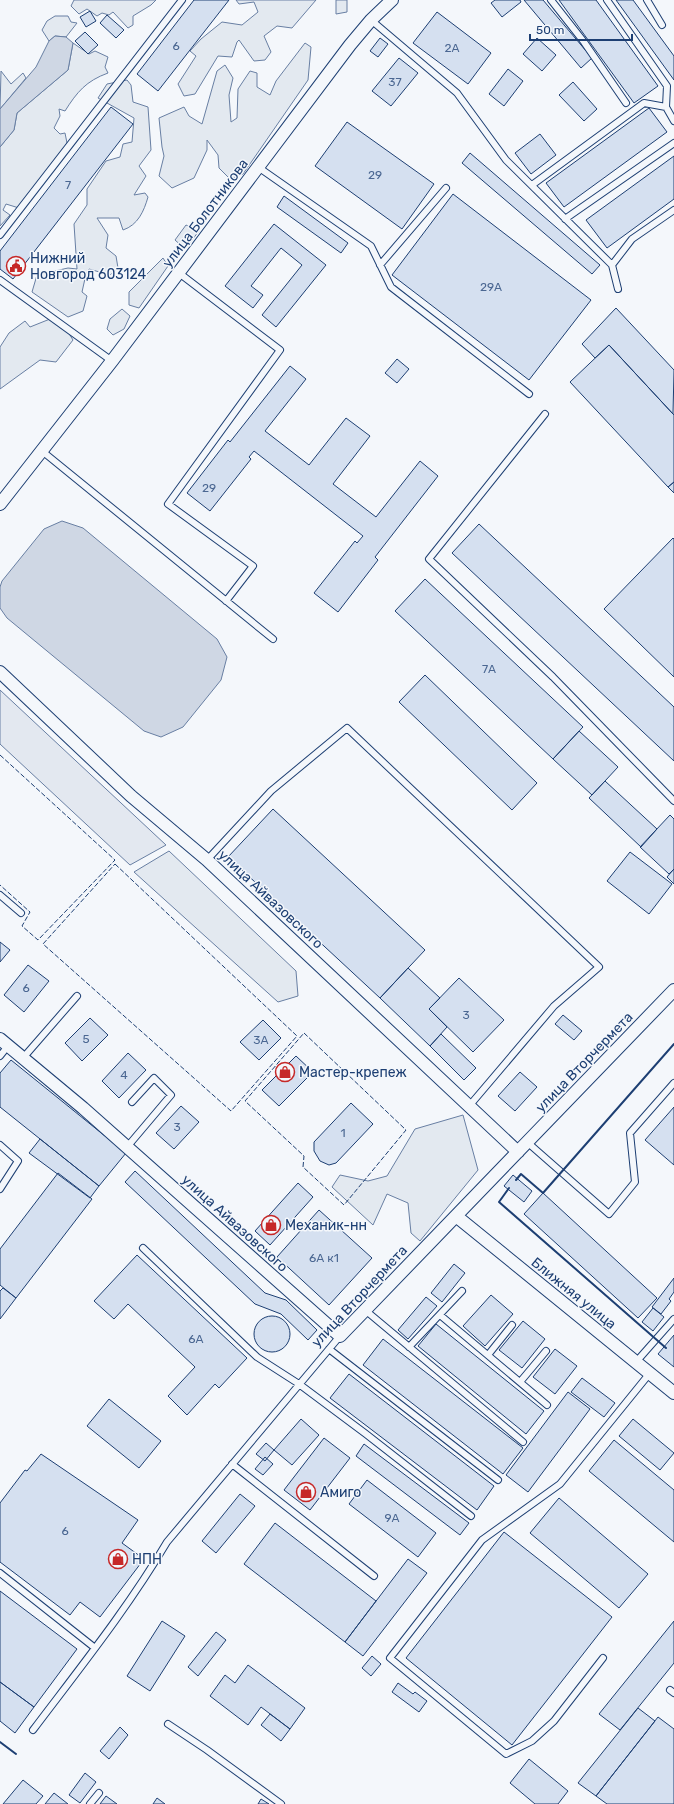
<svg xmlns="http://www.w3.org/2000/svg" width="674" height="1804" font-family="Rubik,sans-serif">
	<rect width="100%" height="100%" fill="#f4f7fb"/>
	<!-- green -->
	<path fill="#e3e9f0" stroke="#687fa3" d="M74,0H156L151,5L133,16V25L128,28L113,12L109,15L102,13L97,16L87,9L79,14L71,6Z
		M236,0H316L292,28L277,26L264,36L271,52L265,60L254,61L239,40L237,42L232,57L218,56L195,94L184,96L178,84L196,56L190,51L201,39L222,22L242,25L258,12L254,2L239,4Z
		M336,0H347V12L336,14Z
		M55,16H68L71,22L77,23L66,37L55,36L49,41L42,30L47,21Z
		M73,43L89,54L95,51L108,57L105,67L108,73C86,81 77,92 65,111L59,109L60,116L54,128L60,134L65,133L67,143L60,155L19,208L6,204L3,210L10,215L0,226V147L14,130L17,113L68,70Z
		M305,43L311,47L308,80L243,174L230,179L219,168L218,155L207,140V150L194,178L172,188L159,176L164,156L162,147L159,118L184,107L189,116L202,124L217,71L225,65L233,78L229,95L231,122L237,118L238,89L250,71L257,73V87L270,95L276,81Z
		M1,71L11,84L23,73L26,78L0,109Z
		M127,80L131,85L133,102L148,107L151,150L139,166L146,176L134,195L145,193L148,197C144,211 138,225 123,230L119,218H97L108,235L106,248L116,256L118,268L110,275L89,269L86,274L82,292L87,296L83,311L68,317L32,292L37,275L68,268L77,269L74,224L87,205V189L106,161L120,157L123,144L132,142L134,118L98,98L107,84Z
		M186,225L199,231L185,249L175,240Z
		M163,258L168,266L139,308L129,305V292Z
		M122,309L130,316L124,329L113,335L107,329L110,319Z
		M50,319L68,332L73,340L56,362L40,360L0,389V347L9,333L25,321L30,327Z
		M169,851L296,971L298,996L278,1002L134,872Z
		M463,1115L478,1170L420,1241L411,1233L408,1203L387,1194L373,1225L332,1187L340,1175L368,1181L387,1176L415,1129Z"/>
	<!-- parking -->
	<path fill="#e3e8f0" stroke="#687fa3" d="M0,690L166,845L130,865L0,744Z"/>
	<!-- water -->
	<path fill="#cfd7e4" stroke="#687fa3" d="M55,36L66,37L73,43L68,70L17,113L14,130L0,147V109L36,67L49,41Z
		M62,521L83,528L217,639L227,657L221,680L183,727L161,737L144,731L7,618L0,608V587L2,581L44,529Z"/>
	<!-- building -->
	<path fill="#d5e0f0" stroke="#1d3f73" d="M194,0H229L158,91L137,74Z
		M495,0H520L521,2L502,17L491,3Z
		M524,0H543L592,58L581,68Z
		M559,0H596L658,86L634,103Z
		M616,0H633L674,56V80Z
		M90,11L96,21L86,27L80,17Z
		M437,12L491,53L468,84L413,43Z
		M107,15L124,30L116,38L100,23Z
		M85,32L98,45L88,54L75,41Z
		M380,38L388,44L378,57L370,51Z
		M537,38L556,55L542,71L523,54Z
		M399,58L418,73L391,106L372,91Z
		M508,69L523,81L504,106L489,94Z
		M573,82L597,109L584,121L559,95Z
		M111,107L133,124L13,279L0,269V251Z
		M649,108L667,132L564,207L546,183Z
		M347,122L434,184L402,229L315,166Z
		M540,134L556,155L531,174L515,153Z
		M470,153L600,265L592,274L462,163Z
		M674,156V199L607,248L586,220Z
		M453,194L591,300L529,380L392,275Z
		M284,196L348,243L341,253L277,207Z
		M274,224L326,265L276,327L262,315L302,265L281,248L251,286L263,295L253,308L225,286Z
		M616,308L674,370L673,414L609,345L595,358L582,344Z
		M609,345L674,415V482L668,487L570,382Z
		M397,359L409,369L397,383L385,373Z
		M290,366L306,379L265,431L309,465L346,418L370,436L333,484L376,517L420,461L438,476L375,557L378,560L338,612L314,593L355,541L357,543L363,536L254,451L249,457L251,459L210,511L187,493L228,440L230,442Z
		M674,482V493L668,487Z
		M479,524L674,707V761L452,553Z
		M673,538L674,539V677L604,609Z
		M425,579L583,727L553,759L395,611Z
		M425,675L537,783L512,810L399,702Z
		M579,731L618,767L592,795L553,759Z
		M605,781L657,829L641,847L589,798Z
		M273,809L425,950L380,998L228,857Z
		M670,815L674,819V869L669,874L640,847Z
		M630,852L672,884L649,914L607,881Z
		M674,869V884L667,877Z
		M0,942L10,950L0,962Z
		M28,965L49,981L24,1012L4,995Z
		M408,968L440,998L429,1009L447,1027L430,1046L380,998Z
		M459,978L504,1020L473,1052L429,1009Z
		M563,1015L582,1031L574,1040L555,1024Z
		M90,1018L108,1035L82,1061L65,1043Z
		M263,1020L281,1038L259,1060L240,1042Z
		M441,1034L476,1068L464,1080L430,1046Z
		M128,1053L146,1070L119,1098L102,1081Z
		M296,1056L313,1072L279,1106L262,1090Z
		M11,1060L126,1153L99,1186L0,1107V1073Z
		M520,1072L537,1087L515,1111L498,1096Z
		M351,1103L373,1124L336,1163L329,1165L320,1161L314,1151V1142Z
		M181,1106L199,1122L174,1149L156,1133Z
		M674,1107V1165L645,1140Z
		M40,1139L99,1186L90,1198L29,1153Z
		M135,1171L265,1293L286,1300L317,1330L308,1340L281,1314L255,1304L125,1182Z
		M58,1173L92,1199L16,1298L0,1285V1249Z
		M513,1175L532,1191L524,1202L504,1186Z
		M298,1183L313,1197L270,1245L255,1231Z
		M543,1193L657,1298L638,1318L524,1214Z
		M319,1210L372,1258L329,1305L277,1257Z
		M137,1255L247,1358L219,1388L215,1384L187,1415L168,1396L195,1367L128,1304L114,1319L94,1301Z
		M454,1264L465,1273L442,1302L431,1293Z
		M674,1278V1292L669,1299L671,1301L661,1314L652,1307Z
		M3,1288L16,1298L0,1319V1291Z
		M491,1295L513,1314L485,1346L463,1326Z
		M426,1297L437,1306L408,1339L398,1330Z
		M653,1308L664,1317L653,1331L642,1322Z
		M254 1334a18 18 0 1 1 36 0a18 18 0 1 1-36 0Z
		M523,1321L545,1339L522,1368L499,1350Z
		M436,1324L544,1411L526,1434L418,1346Z
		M674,1335V1367L658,1354Z
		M383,1339L523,1448L503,1474L363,1365Z
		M555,1349L577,1366L555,1394L533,1377Z
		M349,1374L494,1486L477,1510L330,1398Z
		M582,1378L615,1403L604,1417L571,1392Z
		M568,1392L590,1409L528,1492L506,1475Z
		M109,1399L161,1441L139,1468L87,1426Z
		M301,1419L319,1435L292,1465L274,1450Z
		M633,1419L674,1453L660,1470L619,1436Z
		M324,1438L350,1458L310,1510L284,1490Z
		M614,1440L674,1490V1542L589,1471Z
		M266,1443L274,1450L265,1461L256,1454Z
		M364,1444L469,1523L460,1535L356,1456Z
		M41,1454L138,1520L122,1543L144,1559L100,1617L80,1602L70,1615L0,1562V1503L25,1470L27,1471Z
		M265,1457L273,1464L263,1475L255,1469Z
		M367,1480L436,1533L418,1557L349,1504Z
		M240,1494L255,1506L216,1553L202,1541Z
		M559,1498L648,1574L619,1608L530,1533Z
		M275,1523L376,1601L345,1642L244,1564Z
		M504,1532L612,1617L512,1745L406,1658Z
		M408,1559L427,1573L363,1656L345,1642Z
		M0,1591L77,1649L34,1707L0,1682Z
		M162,1621L185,1636L150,1691L127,1676Z
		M674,1621V1663L620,1730L599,1714Z
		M216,1632L226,1640L198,1676L188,1667Z
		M372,1656L381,1664L371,1676L362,1668Z
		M248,1665L305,1708L290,1729L261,1707L248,1725L210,1696L225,1675L235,1683Z
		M0,1682L34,1707L15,1733L0,1721Z
		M398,1683L413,1694L415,1692L427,1701L419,1712L392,1692Z
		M638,1708L655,1721L596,1796L578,1783Z
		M270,1714L290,1729L281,1741L261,1725Z
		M658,1717L674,1729V1804H607L596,1796Z
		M120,1727L128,1735L109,1759L100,1751Z
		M529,1759L568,1791L558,1804H535L510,1783Z
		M85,1773L96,1782L80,1803L69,1795Z
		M23,1780L43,1796L36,1804H3Z
		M54,1793L68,1804H45Z
		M106,1796L117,1804H100Z
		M157,1798L165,1804H153Z
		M261,1799L269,1804H258Z"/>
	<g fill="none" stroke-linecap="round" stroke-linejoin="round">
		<defs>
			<path id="service" d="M551,0L584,42L626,103
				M607,0L667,86L666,107L674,121
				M647,0L662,25
				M371,20L457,93L506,160L612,265L618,289
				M258,167L371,246L391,287L529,394
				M532,185L644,103L666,107
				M565,219L674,143
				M0,235L182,0
				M380,265L446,188
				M612,265L632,239L674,210
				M179,273L280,350L168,504L253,566L226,601
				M0,280L112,361
				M545,414L429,559L553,677L674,801
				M42,451L273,639
				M207,860L271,791L347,728L599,967L554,1006L470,1105
				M0,895L21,913
				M0,1056L8,1046
				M23,1058L77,996
				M527,1142L609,1214L635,1182L630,1133L674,1083
				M0,1145L18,1161L0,1189
				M127,1147L171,1095L154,1078L132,1102
				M143,1248L257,1357L299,1384L366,1434L471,1516
				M365,1310L523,1442
				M440,1315L547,1405
				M409,1347L462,1291
				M329,1349L498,1480
				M488,1355L512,1325
				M636,1362L674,1319
				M520,1382L546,1351
				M232,1464L374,1576
				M0,1573L95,1648
				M603,1658L554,1721L532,1741L506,1754L390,1658L482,1540L560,1484L650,1373
				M670,1690L674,1693
				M168,1724L207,1750L281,1804
				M33,1730C79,1669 128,1608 167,1542L340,1336
				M90,1804L99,1793"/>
			<path id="minor" d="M0,504L112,361L350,45L371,20L392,0
				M0,672L131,796L207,860L518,1152
				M0,1039L83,1108L340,1336L674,990
				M456,1216L674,1393"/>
		</defs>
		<!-- service casing -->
		<use href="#service" stroke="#1d3f73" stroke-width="8"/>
		<!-- minor casing -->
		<use href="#minor" stroke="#1d3f73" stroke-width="14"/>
		<!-- service -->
		<use href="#service" stroke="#f4f7fb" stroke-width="6"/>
		<!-- minor -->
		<use href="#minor" stroke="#f4f7fb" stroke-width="12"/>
		<!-- fence -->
		<path stroke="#1d3f73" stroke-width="1" stroke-dasharray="5 2" stroke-linecap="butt" d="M0,755L115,860L38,940L22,926L30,912L0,885
			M115,864L297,1036L231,1111L43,944Z
			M304,1033L406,1130L344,1205L303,1167L304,1156L245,1101Z"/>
		<!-- wall -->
		<path stroke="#1d3f73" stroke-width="2" d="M516,1180L521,1174L543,1193L674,1044
			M509,1188L499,1202L666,1348
			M0,1742L16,1754"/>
	</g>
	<!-- icons -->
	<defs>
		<symbol id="civic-ring" viewBox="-11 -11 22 22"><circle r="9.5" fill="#f4f7fb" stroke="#c62828" stroke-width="1.5"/><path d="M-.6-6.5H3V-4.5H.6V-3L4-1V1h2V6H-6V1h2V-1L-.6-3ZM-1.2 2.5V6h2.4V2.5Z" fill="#c62828"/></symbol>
		<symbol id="shop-ring" viewBox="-11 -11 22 22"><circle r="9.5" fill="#f4f7fb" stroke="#c62828" stroke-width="1.5"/><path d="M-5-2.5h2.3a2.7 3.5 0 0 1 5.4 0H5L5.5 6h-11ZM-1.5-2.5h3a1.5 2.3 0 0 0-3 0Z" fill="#c62828"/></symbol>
	</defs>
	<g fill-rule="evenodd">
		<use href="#civic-ring" x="5" y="255" width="22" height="22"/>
		<use href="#shop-ring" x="274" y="1061" width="22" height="22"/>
		<use href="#shop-ring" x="260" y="1214" width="22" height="22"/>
		<use href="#shop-ring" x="295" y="1481" width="22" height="22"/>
		<use href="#shop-ring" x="107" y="1548" width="22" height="22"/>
	</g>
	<g text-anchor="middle" stroke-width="3" stroke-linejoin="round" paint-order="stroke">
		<!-- number labels -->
		<g font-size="12" fill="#4b6792">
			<text x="176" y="50">6</text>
			<text x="452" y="52">2А</text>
			<text x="395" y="86">37</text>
			<text x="375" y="179">29</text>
			<text x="68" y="189">7</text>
			<text x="491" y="291">29А</text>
			<text x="209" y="492">29</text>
			<text x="489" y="673">7А</text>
			<text x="26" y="992">6</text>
			<text x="466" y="1019">3</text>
			<text x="86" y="1043">5</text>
			<text x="261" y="1044">3А</text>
			<text x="124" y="1079">4</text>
			<text x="177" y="1131">3</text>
			<text x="343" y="1137">1</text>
			<text x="324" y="1262">6А к1</text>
			<text x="196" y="1343">6А</text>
			<text x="392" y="1522">9А</text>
			<text x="65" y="1535">6</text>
		</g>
		<!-- street labels -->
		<g font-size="14" fill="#1d3f73" stroke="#f4f7fb">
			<text transform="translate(205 213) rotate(-53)" y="5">улица Болотникова</text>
			<text transform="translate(271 899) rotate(43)" y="5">улица Айвазовского</text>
			<text transform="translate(584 1062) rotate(-46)" y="5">улица Вторчермета</text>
			<text transform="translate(235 1223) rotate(42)" y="5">улица Айвазовского</text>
			<text transform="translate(574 1293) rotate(39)" y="5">Ближняя улица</text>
			<text transform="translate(359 1296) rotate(-47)" y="5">улица Вторчермета</text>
		</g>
		<!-- poi labels -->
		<g font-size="14" fill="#1d3f73" stroke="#f4f7fb" text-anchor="start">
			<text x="30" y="263">Нижний<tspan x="30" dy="16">Новгород 603124</tspan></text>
			<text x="299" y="1077">Мастер-крепеж</text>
			<text x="285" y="1230">Механик-нн</text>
			<text x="320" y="1497">Амиго</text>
			<text x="132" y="1564">НПН</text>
		</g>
	</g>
	<!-- scale -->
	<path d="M530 34v6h102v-6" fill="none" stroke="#1d3f73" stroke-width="2"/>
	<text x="536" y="34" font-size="12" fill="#1d3f73" stroke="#f4f7fb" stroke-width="3" paint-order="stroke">50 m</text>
</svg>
